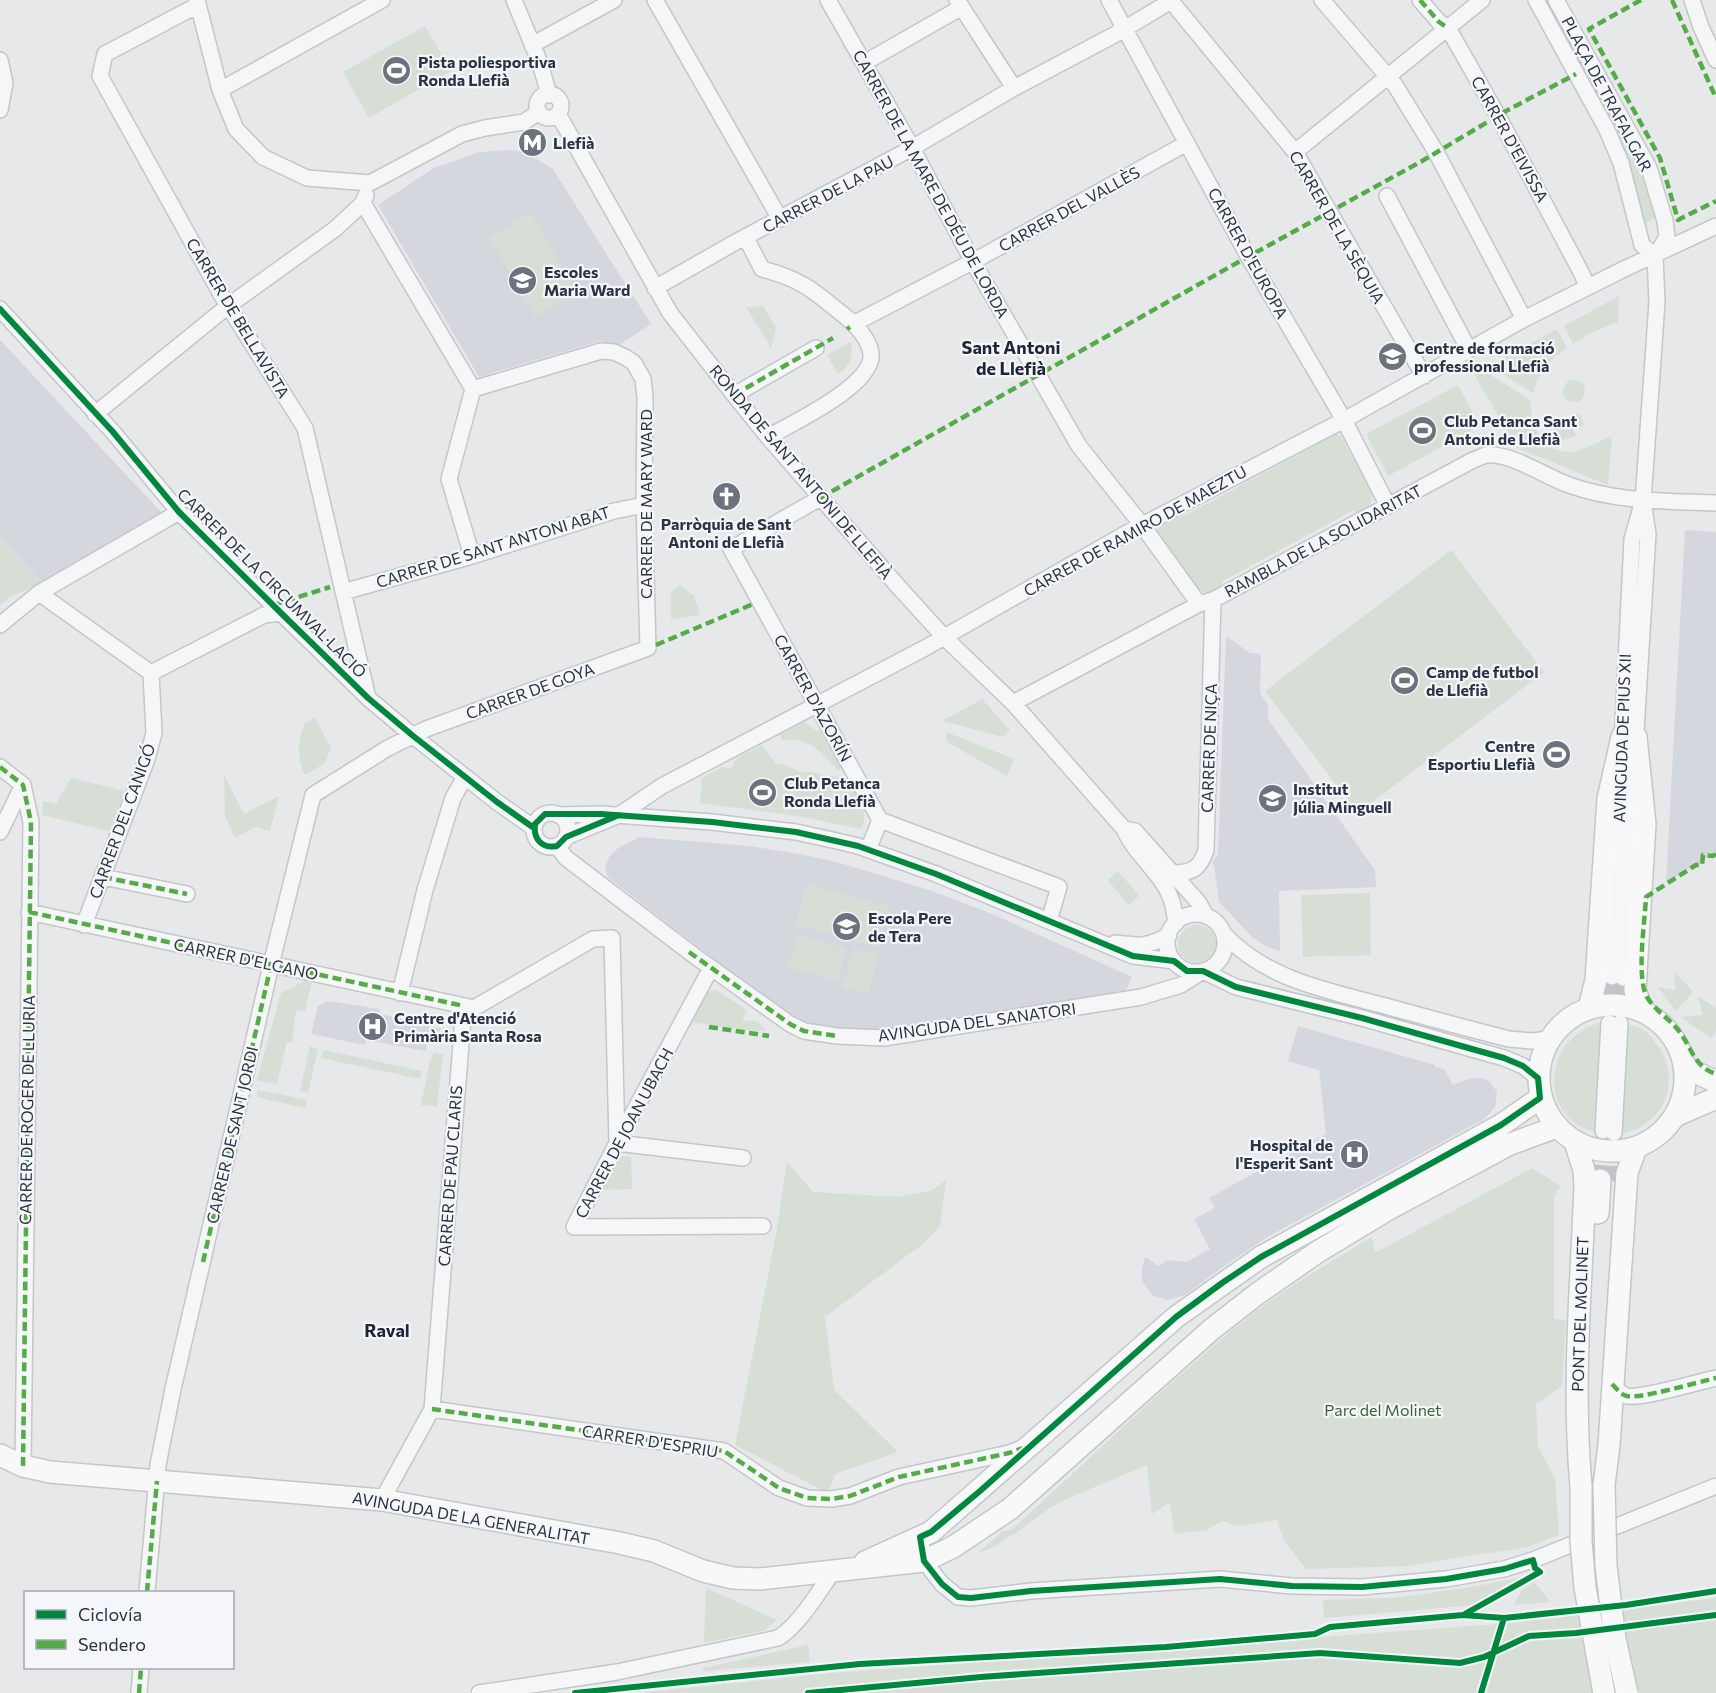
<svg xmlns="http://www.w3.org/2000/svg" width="1716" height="1693" font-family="Commissioner,sans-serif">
	<rect width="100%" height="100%" fill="#e6e8ea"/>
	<!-- built -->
	<path fill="#d4d7dd" d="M509,150L524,152L552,168L651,324L619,345L600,341L479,377L378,205L434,168L480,152Z
		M0,340L163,514L66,567L43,583L0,537Z
		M1685,530L1716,532V852L1666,883Z
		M1226,636L1250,653L1261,654L1260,693L1268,705V719L1375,870L1376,887L1279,891L1280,951L1267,947L1252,937L1219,902L1214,865L1212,862L1218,854Z
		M639,837L750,846L805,855L840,863L929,890L990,913L1132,977L1125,992L906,1028L868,1032L794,1021L608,877L605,868L609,857L617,849Z
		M328,1001L380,1009L379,1014L428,1023V1026L440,1028L438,1043L427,1041L426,1051L366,1040L365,1045L311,1034L318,1006Z
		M1298,1026L1435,1065V1067L1444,1069L1453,1085L1472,1078L1485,1079L1490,1082L1497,1092L1495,1107L1484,1119L1266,1238L1224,1266L1185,1295L1168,1300L1152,1295L1142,1281V1269L1145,1257L1159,1266L1168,1260L1186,1262L1210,1249L1194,1219L1215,1208L1209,1198L1326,1134L1319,1070L1288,1061Z"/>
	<!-- green -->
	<path fill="#d6ded6" d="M425,26L451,71L369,118L343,72Z
		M1575,45L1632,147L1644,177L1655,218L1643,225L1570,48Z
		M531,213L577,293L535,317L489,237Z
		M1619,296L1618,322L1591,333L1573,344L1564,326Z
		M763,306L776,328L771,348L746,307Z
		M1557,329L1567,348C1550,359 1538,373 1533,393L1495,369L1493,364Z
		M850,342C855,355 849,367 838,374L827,355Z
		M1485,368L1488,373L1531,401C1529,424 1543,453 1571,452C1584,451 1599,441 1612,436L1608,485L1517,448L1474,374Z
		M1563 391a11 11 0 1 1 22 0a11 11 0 1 1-22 0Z
		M1458,385L1480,426L1388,476L1366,434Z
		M1579,413L1584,425L1573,429L1576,436L1559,441L1552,426L1559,424V421Z
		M1332,432L1341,436L1373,495L1370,506L1357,514L1354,510L1221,582L1223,586L1209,593L1201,592L1158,537L1156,531L1161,524L1182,512L1184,516L1318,444L1317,441Z
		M0,537L43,583L12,596L0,605Z
		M1451,550L1544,672L1358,813L1265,691Z
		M679,585L694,596L700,615L671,619V592Z
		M982,699L1010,730L1003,737L942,721Z
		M315,718L331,748L325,763L305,775C296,758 298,740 305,723Z
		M804,722L817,731L820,730L842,768L838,770C817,750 813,738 782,740L780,735Z
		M946,732L1014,759L1007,776L947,742Z
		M762,745L776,764L779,763L803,773L804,771L848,779C857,796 870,811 861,829L797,816L700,803L702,778L722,767L731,768L736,759Z
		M224,775L244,814L279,796L270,831L255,827L235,838L225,816Z
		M71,778L125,791L109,831L42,815L43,801L56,804Z
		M1118,871L1139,896L1128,905L1108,880Z
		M806,884L889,906L879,948L796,925Z
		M1370,893L1371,955L1303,957L1301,895Z
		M1178 944a19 19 0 1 1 38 0a19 19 0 1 1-38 0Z
		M797,935L846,948L838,981L788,968Z
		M853,948L878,955L869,994L843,988Z
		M1675,972L1693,992L1676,1011L1658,987L1675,990Z
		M307,980L312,981L305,1011L296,1010L292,1043L287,1042L277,1084L257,1080L281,993Z
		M716,990L747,1010L742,1020L758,1022L766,1030L755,1031L690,1022L706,992Z
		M1698,996L1716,1008V1030L1711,1039L1681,1017L1703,1015Z
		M1604,1022L1599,1133C1536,1122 1541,1034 1604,1022Z
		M1623,1024C1629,1025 1636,1026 1642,1029C1648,1033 1654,1040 1658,1046C1684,1082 1661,1130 1617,1134Z
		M310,1046L318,1049L308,1093L300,1091Z
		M324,1050L422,1071L420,1079L321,1058Z
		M434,1052L443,1054L437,1107L421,1105L430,1061Z
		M258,1090L307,1100L305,1108L257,1097Z
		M622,1156L631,1157L632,1189L601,1190L617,1161Z
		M787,1162L813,1192L898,1197L933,1190L946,1180L940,1226L924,1243L825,1317L834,1390L898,1452L835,1474L828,1493L735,1445L776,1234Z
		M1532,1168L1560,1186L1554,1196V1319L1566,1320L1562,1386L1536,1404L1538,1447L1555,1478L1559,1535L1527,1547L1406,1566L1306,1569L1284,1540L1277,1520L1236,1526L1222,1521L1207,1530L1174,1534L1170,1502L1152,1514L1147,1465L1073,1496L1051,1507L1023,1528L994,1547L978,1553L1003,1531L1011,1530C1088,1461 1162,1388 1242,1322C1282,1290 1328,1264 1372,1237L1375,1253Z
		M1527,1576L1475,1605L1324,1618L1323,1600L1392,1598L1466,1588Z
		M1534,1582L1551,1602L1514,1605L1521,1591Z
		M706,1588L777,1620L765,1630L704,1643Z
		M1716,1598V1693H639L831,1673L1512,1623Z
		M808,1645L810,1662L704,1671L703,1668Z"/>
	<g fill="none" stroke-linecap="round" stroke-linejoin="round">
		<!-- street-tunnel -->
		<path stroke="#c1c4c9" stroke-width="15" stroke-dasharray="15 8" stroke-linecap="butt" d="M1609,1023L1612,977
			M1620,1023L1623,978
			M1600,1180L1603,1131
			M1611,1181L1614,1133"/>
		<defs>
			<path id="street" d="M197,0L220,90L236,129L263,157L307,178L370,183L462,134L485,128L524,122L539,112
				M514,0L540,63L549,95
				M655,0L780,219
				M828,0L912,148L973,262L1079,446L1142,525L1199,604
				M957,0L1014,88
				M1109,0L1248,256L1344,420L1388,506
				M1322,0L1395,85L1436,152L1524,319
				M1420,0L1439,22L1448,28L1498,116L1582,274L1587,287
				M1536,0L1607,130L1621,163L1642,245L1655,256
				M1556,0L1649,168L1665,221L1667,237L1656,255
				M1692,0L1701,27L1716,60
				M198,5L105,54L100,76L222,296L305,428L368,698
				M532,45L614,0
				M0,60L5,83L0,110
				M864,63L962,7
				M220,90L382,0
				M537 106a12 12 0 1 1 24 0a12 12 0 1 1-24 0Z
				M558,114L670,313L734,395L768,437L896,584L944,637L1013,703L1124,829C1135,855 1162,873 1171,899C1174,907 1175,915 1176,923
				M1295,152L1482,0
				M1387,196L1469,350
				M363,203L473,389L449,479L472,556
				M746,238L762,269C800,279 812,289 841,313C854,323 868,336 871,353C875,385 792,423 768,437
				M655,288L734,243L912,148L1014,88L1114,35L1171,1L1295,152L1424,376
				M0,309L113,432L179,512L281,613L368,698L412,735L497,802L534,828
				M855,323L983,256L1187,143
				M734,395L816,348
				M95,414L228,306L335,229L363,203L366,195
				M820,498L731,549L880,820L868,850
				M343,592L472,556L614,511L644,505
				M39,593L151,673L154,733L147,759L84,925
				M0,625L39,593L179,512
				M151,673L264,615L281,613
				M1013,703L1199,604L1213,600L1473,460C1477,459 1482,456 1486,455C1510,452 1546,477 1569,485C1616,502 1666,501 1716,503
				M1622,745L1632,539L1643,501
				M1635,747L1648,534L1643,501L1657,302L1655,256
				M0,767L23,785L31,822L23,1466
				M534 830a17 17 0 1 1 34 0a17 17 0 1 1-34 0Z
				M558,815L601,814L712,822L796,832L837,841L858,846L936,874L1133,956L1174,961
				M880,820L1059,887L1049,921
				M1124,829L1135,831L1199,903L1206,916
				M0,832L23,785
				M566,837L619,815L662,786L925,648L1125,534L1344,420L1524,319L1622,270L1716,226
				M557,846L566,858L696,957L790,1024L804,1031L837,1036L884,1038L1141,997L1181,985L1203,971
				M1173,873C1192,873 1200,869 1206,850L1213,600
				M103,877L187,894
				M29,912L474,1008L593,939L612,938L617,1143
				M1167 943a29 29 0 1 1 58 0a29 29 0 1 1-58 0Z
				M1224,934C1266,980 1330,991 1389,1007C1429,1018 1469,1029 1509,1039L1532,1041L1549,1039
				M1115,943C1138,946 1149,947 1169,935
				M711,968L617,1143L574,1227L763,1226
				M1203,971L1236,987L1362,1018L1504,1058L1523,1066L1538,1078
				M1612,977L1621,772
				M1623,978L1633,774
				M400,993L425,890L453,798L465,777
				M1603,1131L1609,1023
				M1614,1133L1620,1023
				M617,1143L743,1158
				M1612,1384C1616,1388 1621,1395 1627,1396C1641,1399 1698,1382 1716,1378
				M432,1409L724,1451L779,1488L807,1498L831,1499L850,1496L899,1477L1009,1453L1023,1448
				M382,1500L432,1409L464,1006
				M920,1537L924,1561L942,1584L958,1597L971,1598L1031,1591L1220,1579L1292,1586L1362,1587L1446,1579L1504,1569L1533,1560L1716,1486
				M147,1592L158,1465L173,1389L271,965L313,795L388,748L426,729L648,648L644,505L645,397L643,379L634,363L625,357L614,352L601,351L473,389
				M139,1693L141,1668
				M479,1693L617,1672L778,1638C799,1625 818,1593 832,1573"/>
			<path id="secondary" d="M1636,737L1645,824L1635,990L1642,1010
				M1539 1078a73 73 0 1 1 146 0a73 73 0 1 1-146 0Z
				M1589,1008L1596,980L1608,799L1622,737
				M1685,1067L1716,1082
				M1675,1116L1716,1098
				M1575,1142L1584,1170L1585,1187C1581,1287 1572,1386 1581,1486
				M1598,1213L1600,1180
				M0,1455L23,1466L50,1472L382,1500L620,1543L654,1551L703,1571L733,1578L760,1579L924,1561L953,1547L1010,1509L1212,1329L1257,1294L1319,1251L1387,1210L1510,1144L1557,1127
				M1604,1485L1609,1445L1627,1173L1636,1148
				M865,1562L931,1532L1176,1317L1261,1257L1501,1125L1540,1098"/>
		</defs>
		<!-- street casing -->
		<use href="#street" stroke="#c4c6c8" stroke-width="18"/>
		<!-- secondary casing -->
		<use href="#secondary" stroke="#c4c6c8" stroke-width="24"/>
		<!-- street -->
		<use href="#street" stroke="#f5f6f7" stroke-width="15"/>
		<!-- secondary -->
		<use href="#secondary" stroke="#f8f8f8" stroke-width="21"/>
		<defs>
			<path id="secondary-bridge" d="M1604,1485L1606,1566L1615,1639L1627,1693
				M1581,1486V1541L1585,1588L1604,1693"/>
		</defs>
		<!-- secondary-bridge casing -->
		<use href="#secondary-bridge" stroke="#c4c6c8" stroke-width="24" stroke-linecap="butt"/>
		<!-- secondary-bridge -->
		<use href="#secondary-bridge" stroke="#f8f8f8" stroke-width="21"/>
		<!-- quiet -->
		<path stroke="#54ac47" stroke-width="4.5" stroke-dasharray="9 4.5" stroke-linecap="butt" d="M1420,0L1439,22L1448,28
			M1641,0L1589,29L1660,158L1678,220L1716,201
			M1672,0L1716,98
			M847,329L850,327
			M734,395L833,338
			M820,498L1242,260L1422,161L1506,111L1576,74
			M273,605L330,587
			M656,645L753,604
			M0,767L23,785L31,822L23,1466
			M1716,854L1713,856L1703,855L1702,865H1696L1646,897C1645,921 1636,978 1647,997C1656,1012 1672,1020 1681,1034C1693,1051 1695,1067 1716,1074
			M103,877L187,894
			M29,912L464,1006
			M689,952L790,1024L804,1031L837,1036
			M709,1027L769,1036
			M203,1262L271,965
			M1612,1384C1616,1388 1621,1395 1627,1396C1641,1399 1698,1382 1716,1378
			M432,1409L724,1451L779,1488L807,1498L831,1499L850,1496L899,1477L1009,1453L1023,1448
			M147,1592L157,1481
			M139,1693L141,1668"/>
		<defs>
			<path id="cycleway" d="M0,309L113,432L179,512L281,613L368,698L412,735L497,802L534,828
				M619,815L566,837L557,846C542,849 533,839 535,824L545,814H601L712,822L796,832L858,846L936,874L1133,956L1174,961L1187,971H1203L1236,987L1362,1018L1504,1058L1523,1066L1538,1078L1540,1098L1501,1125L1261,1257L1222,1283L1176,1317L980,1491L931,1532L920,1537L924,1561L942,1584L958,1597L971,1598L1031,1591L1220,1579L1292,1586L1362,1587L1446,1579L1504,1569L1533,1560L1535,1568L1540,1572L1463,1615
				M575,1693L860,1664L1166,1647L1315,1634L1330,1627L1463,1615L1504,1618L1626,1605L1716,1591
				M808,1693L981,1677L1320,1653L1460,1663L1484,1657L1529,1636L1576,1633L1716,1615
				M1481,1693L1504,1618"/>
		</defs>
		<!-- cycleway casing -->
		<use href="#cycleway" stroke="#f4f6f9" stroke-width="10"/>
		<!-- cycleway -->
		<use href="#cycleway" stroke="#00873e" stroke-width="6"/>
	</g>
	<!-- icons -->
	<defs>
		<symbol id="stadium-disc" viewBox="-11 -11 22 22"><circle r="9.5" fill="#6c737f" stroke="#f4f6f9"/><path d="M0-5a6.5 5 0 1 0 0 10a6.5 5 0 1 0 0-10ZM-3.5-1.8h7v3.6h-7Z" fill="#fff"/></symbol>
		<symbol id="metro-disc" viewBox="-11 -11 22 22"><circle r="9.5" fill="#6c737f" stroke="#f4f6f9"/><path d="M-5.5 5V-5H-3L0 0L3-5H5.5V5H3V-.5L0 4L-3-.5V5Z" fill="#fff"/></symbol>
		<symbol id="school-disc" viewBox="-11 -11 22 22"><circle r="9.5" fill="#6c737f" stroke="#f4f6f9"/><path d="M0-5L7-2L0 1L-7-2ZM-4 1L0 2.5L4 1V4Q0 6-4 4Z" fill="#fff"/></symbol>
		<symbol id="church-disc" viewBox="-11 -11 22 22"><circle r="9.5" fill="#6c737f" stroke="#f4f6f9"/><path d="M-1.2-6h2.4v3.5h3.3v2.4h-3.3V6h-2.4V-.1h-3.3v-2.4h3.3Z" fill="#fff"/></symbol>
		<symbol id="hospital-disc" viewBox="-11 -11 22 22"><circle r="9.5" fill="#6c737f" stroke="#f4f6f9"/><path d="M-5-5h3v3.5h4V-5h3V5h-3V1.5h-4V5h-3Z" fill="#fff"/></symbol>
	</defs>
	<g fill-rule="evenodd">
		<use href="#stadium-disc" x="380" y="54" width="33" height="33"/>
		<use href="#metro-disc" x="516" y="126" width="33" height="33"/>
		<use href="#school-disc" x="506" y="264" width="33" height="33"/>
		<use href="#school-disc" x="1376" y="340" width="33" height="33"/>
		<use href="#stadium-disc" x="1406" y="414" width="33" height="33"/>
		<use href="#church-disc" x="710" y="480" width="33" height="33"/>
		<use href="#stadium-disc" x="1388" y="664" width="33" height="33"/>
		<use href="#stadium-disc" x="1540" y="738" width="33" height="33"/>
		<use href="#stadium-disc" x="746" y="776" width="33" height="33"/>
		<use href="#school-disc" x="1256" y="782" width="33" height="33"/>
		<use href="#school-disc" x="830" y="910" width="33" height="33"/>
		<use href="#hospital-disc" x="356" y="1010" width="33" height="33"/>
		<use href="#hospital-disc" x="1338" y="1138" width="33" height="33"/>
	</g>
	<g text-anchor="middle" stroke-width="4.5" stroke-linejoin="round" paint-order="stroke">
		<!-- poi labels -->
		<g font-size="16" font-weight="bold" fill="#2b3445" stroke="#f4f6f9" text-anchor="start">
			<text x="418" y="68">Pista poliesportiva<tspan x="418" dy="18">Ronda Llefià</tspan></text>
			<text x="553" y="149">Llefià</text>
			<text x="544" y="278">Escoles<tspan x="544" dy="18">Maria Ward</tspan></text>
			<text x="1414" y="354">Centre de formació<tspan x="1414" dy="18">professional Llefià</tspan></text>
			<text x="1444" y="427">Club Petanca Sant<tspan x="1444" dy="18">Antoni de Llefià</tspan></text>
			<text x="726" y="530" text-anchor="middle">Parròquia de Sant<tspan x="726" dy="18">Antoni de Llefià</tspan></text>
			<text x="1426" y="678">Camp de futbol<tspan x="1426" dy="18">de Llefià</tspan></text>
			<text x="1535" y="752" text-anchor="end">Centre<tspan x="1535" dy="18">Esportiu Llefià</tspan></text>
			<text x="784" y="789">Club Petanca<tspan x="784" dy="18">Ronda Llefià</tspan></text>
			<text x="1293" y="795">Institut<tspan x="1293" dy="18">Júlia Minguell</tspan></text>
			<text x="868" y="924">Escola Pere<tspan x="868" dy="18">de Tera</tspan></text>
			<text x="394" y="1024">Centre d'Atenció<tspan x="394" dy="18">Primària Santa Rosa</tspan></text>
			<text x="1333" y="1151" text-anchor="end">Hospital de<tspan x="1333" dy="18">l'Esperit Sant</tspan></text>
		</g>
		<!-- street labels -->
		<g font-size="16" fill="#2b3445" stroke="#f4f6f9">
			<text transform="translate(1607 94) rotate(62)" y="6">PLAÇA DE TRAFALGAR</text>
			<text transform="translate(1510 139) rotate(61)" y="6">CARRER D'EIVISSA</text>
			<text transform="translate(931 184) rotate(61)" y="6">CARRER DE LA MARE DE DÉU DE LORDA</text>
			<text transform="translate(828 194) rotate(-28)" y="6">CARRER DE LA PAU</text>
			<text transform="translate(1069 209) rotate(-29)" y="6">CARRER DEL VALLÈS</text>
			<text transform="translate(1337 227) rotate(60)" y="6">CARRER DE LA SÈQUIA</text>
			<text transform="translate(1248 253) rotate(61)" y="6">CARRER D'EUROPA</text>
			<text transform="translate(238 318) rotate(59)" y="6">CARRER DE BELLAVISTA</text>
			<text transform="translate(801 472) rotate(50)" y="6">RONDA DE SANT ANTONI DE LLEFIÀ</text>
			<text transform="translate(646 504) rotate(-90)" y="6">CARRER DE MARY WARD</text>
			<text transform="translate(1135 531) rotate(-29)" y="6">CARRER DE RAMIRO DE MAEZTU</text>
			<text transform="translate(1323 541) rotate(-28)" y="6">RAMBLA DE LA SOLIDARITAT</text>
			<text transform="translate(493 547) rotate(-17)" y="6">CARRER DE SANT ANTONI ABAT</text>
			<text transform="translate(272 583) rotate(45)" y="6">CARRER DE LA CIRCUMVAL·LACIÓ</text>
			<text transform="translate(530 691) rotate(-20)" y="6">CARRER DE GOYA</text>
			<text transform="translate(813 698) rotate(61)" y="6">CARRER D'AZORÍN</text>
			<text transform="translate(1622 738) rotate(-88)" y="6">AVINGUDA DE PIUS XII</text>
			<text transform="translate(1209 748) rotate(-88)" y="6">CARRER DE NIÇA</text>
			<text transform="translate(122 821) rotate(-70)" y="6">CARRER DEL CANIGÓ</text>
			<text transform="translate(246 959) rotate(12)" y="6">CARRER D'ELCANO</text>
			<text transform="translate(977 1022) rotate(-8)" y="6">AVINGUDA DEL SANATORI</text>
			<text transform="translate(27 1110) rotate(-89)" y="6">CARRER DE ROGER DE LLURIA</text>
			<text transform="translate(624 1133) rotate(-62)" y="6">CARRER DE JOAN UBACH</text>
			<text transform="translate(232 1135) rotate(-77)" y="6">CARRER DE SANT JORDI</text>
			<text transform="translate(450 1176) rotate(-86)" y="6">CARRER DE PAU CLARIS</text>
			<text transform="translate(1580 1314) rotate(-88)" y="6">PONT DEL MOLINET</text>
			<text transform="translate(650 1441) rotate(9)" y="6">CARRER D'ESPRIU</text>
			<text transform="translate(471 1518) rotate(10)" y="6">AVINGUDA DE LA GENERALITAT</text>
		</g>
		<!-- park labels -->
		<g font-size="16" fill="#3f6138" stroke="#f4f6f9">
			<text x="1383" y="1416">Parc del Molinet</text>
		</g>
		<!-- neighbourhood labels -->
		<g font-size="18" font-weight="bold" fill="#1d2536" stroke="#f4f6f9">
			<text x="1011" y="354">Sant Antoni<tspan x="1011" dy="21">de Llefià</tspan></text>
			<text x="387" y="1337">Raval</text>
		</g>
	</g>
	<!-- legend -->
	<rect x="24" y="1591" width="210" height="78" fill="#f4f6f9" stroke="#a4a8b1" stroke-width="1.5"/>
	<rect x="36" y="1610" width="30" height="9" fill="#00873e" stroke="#a4a8b1" stroke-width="1.5"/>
	<text x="78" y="1621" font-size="18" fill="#2b3445">Ciclovía</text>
	<rect x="36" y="1640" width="30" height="9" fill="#54ac47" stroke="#a4a8b1" stroke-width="1.5"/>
	<text x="78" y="1651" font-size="18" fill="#2b3445">Sendero</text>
</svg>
